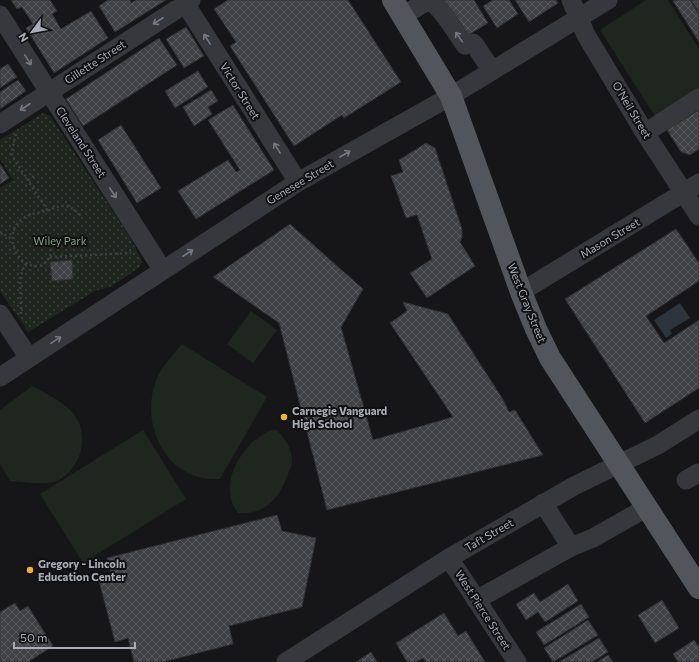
<svg xmlns="http://www.w3.org/2000/svg" width="699" height="662" font-family="Commissioner,sans-serif">
	<defs>
		<pattern id="park-dots" width="8" height="8" patternUnits="userSpaceOnUse"><rect width="8" height="8" fill="#1e261f"/><path d="M2 2h.1M6 6h.1" fill="none" stroke="#3c433d" stroke-width="1.8" stroke-linecap="round"/></pattern>
		<pattern id="building-cross-hatch" width="8" height="8" patternUnits="userSpaceOnUse"><rect width="8" height="8" fill="#404145"/><path d="M0 0l8 8M0 8l8-8" fill="none" stroke="#595a5e"/></pattern>
	</defs>
	<rect width="100%" height="100%" fill="#161618"/>
	<!-- grass -->
	<path fill="#1e261f" d="M646,0H668L699,49V90L656,118L600,30Z
		M251,311L277,330L253,363L227,344Z
		M182,344L267,397L220,479C213,479 205,479 198,477C158,465 141,416 157,378C162,366 174,354 182,344Z
		M32,386C46,393 62,401 73,413C91,435 81,467 59,480C49,486 21,482 10,481L0,464V410Z
		M275,429C285,437 292,449 292,461C292,466 289,472 287,476C280,498 263,516 238,513C215,485 245,437 275,429Z
		M143,430L186,499L83,563L40,494Z"/>
	<!-- park -->
	<path fill="url(#park-dots)" d="M43,113L50,116L130,237L142,261L140,267L112,286L95,291L28,332L0,291V188L13,180L0,159V140Z"/>
	<!-- water -->
	<path fill="#2c353c" d="M680,303L690,318L670,330L672,334L666,338L654,320Z"/>
	<!-- building -->
	<path fill="url(#building-cross-hatch)" stroke="#303034" d="M11,0H50L57,11L52,14L61,29L91,11L108,38L54,73L26,28L33,24L22,7L17,9Z
		M108,0H130L131,3L136,0H166L115,32L99,6Z
		M228,0H348L401,82L344,118L342,115L294,146L230,46L236,42L214,9Z
		M442,0H474L488,23L465,37Z
		M493,0H509L518,14L497,28L483,6Z
		M515,0H556L558,3L529,22Z
		M675,0H690L699,14V42L673,1Z
		M691,0H699V12Z
		M186,27L204,56L184,68L166,39Z
		M159,38L177,65L83,126L66,99Z
		M8,64L17,77L0,88V69Z
		M198,71L208,87L175,108L165,91Z
		M18,80L26,91L0,109V92Z
		M211,90L218,101L208,107L212,114L194,126L183,107Z
		M233,105L274,170L196,219L178,191L228,160L236,172L240,170L208,120Z
		M699,110V149L690,155L681,152L667,130Z
		M121,125L161,188L137,203L98,140Z
		M426,143L435,148L462,229V238L460,242L475,266L427,298L410,273L432,259L417,215L406,218L391,176L403,172L399,160Z
		M0,164L9,178L0,184Z
		M290,224L363,289L341,327L373,440L453,417L390,323L407,311L403,302L448,314L504,401L509,412L515,410L543,455L327,510L279,323L213,277Z
		M676,229L699,263V281L646,316L664,343L699,320V388L645,423L565,299Z
		M72,260L73,279L52,281L50,262Z
		M277,515L282,531L316,538L302,607L229,626L233,644L163,662H134L128,638L115,642L99,581L112,577L107,558Z
		M568,584L578,601L545,622L538,612L526,620L516,604L534,593L540,602Z
		M662,600L679,628L655,643L638,615Z
		M15,603L20,611L28,606L53,646L28,662H0V612Z
		M581,604L589,617L544,645L536,632Z
		M444,613L458,636L466,631L485,662H426L423,658L416,662H407L396,643Z
		M588,620L598,635L553,662L544,648Z
		M599,638L608,652L592,662H559Z
		M694,640L699,647V662H678L673,654Z
		M371,652L377,662H356Z
		M608,655L613,662H597Z"/>
	<g fill="none" stroke-linecap="round" stroke-linejoin="round">
		<!-- path -->
		<path stroke="#3d3f44" stroke-width="2.5" stroke-dasharray="2 3" stroke-linecap="butt" d="M16,134L12,150V156L48,211
			M28,180L36,175
			M0,232L12,239
			M52,244L50,257L43,265C18,273 1,234 22,219C30,213 40,213 49,210C65,204 68,203 81,216
			M50,257L131,253
			M21,314L20,278L25,264"/>
		<!-- minor -->
		<path stroke="#37383d" stroke-width="19" d="M183,0L298,182
			M571,0L586,35L645,133L699,216
			M0,15L162,269
			M403,16L427,1C439,2 457,34 465,45L473,43L475,45L492,71
			M0,124L191,0
			M645,133L699,98
			M521,292L699,183
			M0,314L29,358
			M0,377L298,182L451,96L608,0
			M686,480L698,473
			M543,503L571,547
			M449,558L517,662
			M476,600L571,547L593,538L646,508
			M286,662L449,558L574,486L658,445L699,419"/>
		<!-- major -->
		<path stroke="#53555c" stroke-width="22" d="M393,0L451,96L521,292L536,329L550,358L699,588"/>
	</g>
	<!-- one-way arrows -->
	<defs><path id="oneway-shaft" d="M-6 0H5M1.5-3L5.5 0L1.5 3" fill="none" stroke-width="1.6" stroke-linecap="round" stroke-linejoin="round"/></defs>
	<g stroke="#757881">
		<use href="#oneway-shaft" transform="translate(158 21) rotate(147)"/>
		<use href="#oneway-shaft" transform="translate(459 37) rotate(-125)"/>
		<use href="#oneway-shaft" transform="translate(207 39) rotate(-122)"/>
		<use href="#oneway-shaft" transform="translate(28 60) rotate(58)"/>
		<use href="#oneway-shaft" transform="translate(25 107) rotate(147)"/>
		<use href="#oneway-shaft" transform="translate(277 148) rotate(-122)"/>
		<use href="#oneway-shaft" transform="translate(345 154) rotate(-30)"/>
		<use href="#oneway-shaft" transform="translate(113 193) rotate(57)"/>
		<use href="#oneway-shaft" transform="translate(188 253) rotate(-33)"/>
		<use href="#oneway-shaft" transform="translate(56 340) rotate(-34)"/>
	</g>
	<!-- markers -->
	<g fill="#f2b134" stroke="#111113" stroke-width="1.5">
		<circle cx="284" cy="417" r="4"/>
		<circle cx="30" cy="570" r="4"/>
	</g>
	<g text-anchor="middle" stroke-width="4" stroke-linejoin="round" paint-order="stroke">
		<!-- street labels -->
		<g font-size="11" fill="#a8adb8" stroke="#111113">
			<text transform="translate(95 62) rotate(-33)" y="4">Gillette Street</text>
			<text transform="translate(240 91) rotate(58)" y="4">Victor Street</text>
			<text transform="translate(632 110) rotate(59)" y="4">O'Neil Street</text>
			<text transform="translate(81 142) rotate(57)" y="4">Cleveland Street</text>
			<text transform="translate(300 182) rotate(-31)" y="4">Genesee Street</text>
			<text transform="translate(610 238) rotate(-31)" y="4">Mason Street</text>
			<text transform="translate(527 303) rotate(68)" y="4">West Gray Street</text>
			<text transform="translate(489 535) rotate(-30)" y="4">Taft Street</text>
			<text transform="translate(483 610) rotate(57)" y="4">West Pierce Street</text>
		</g>
		<!-- park labels -->
		<g font-size="11" fill="#7fa381" stroke="#111113">
			<text x="60" y="245">Wiley Park</text>
		</g>
		<!-- poi labels -->
		<g font-size="11" font-weight="bold" fill="#a8adb8" stroke="#111113" text-anchor="start">
			<text x="292" y="415">Carnegie Vanguard<tspan x="292" dy="13">High School</tspan></text>
			<text x="38" y="568">Gregory - Lincoln<tspan x="38" dy="13">Education Center</tspan></text>
		</g>
	</g>
	<!-- north arrow -->
	<g transform="translate(32 32) rotate(238)" stroke="#111113" stroke-width="3" paint-order="stroke">
	<path d="M0-3L7 15L0 10L-7 15Z" fill="#a8adb8"/>
	<text y="-6" font-size="11" font-weight="bold" text-anchor="middle" fill="#a8adb8">N</text>
	</g>
	<!-- scale -->
	<path d="M14 642v6h121v-6" fill="none" stroke="#a8adb8" stroke-width="2"/>
	<text x="20" y="642" font-size="12" fill="#a8adb8" stroke="#111113" stroke-width="3" paint-order="stroke">50 m</text>
</svg>
